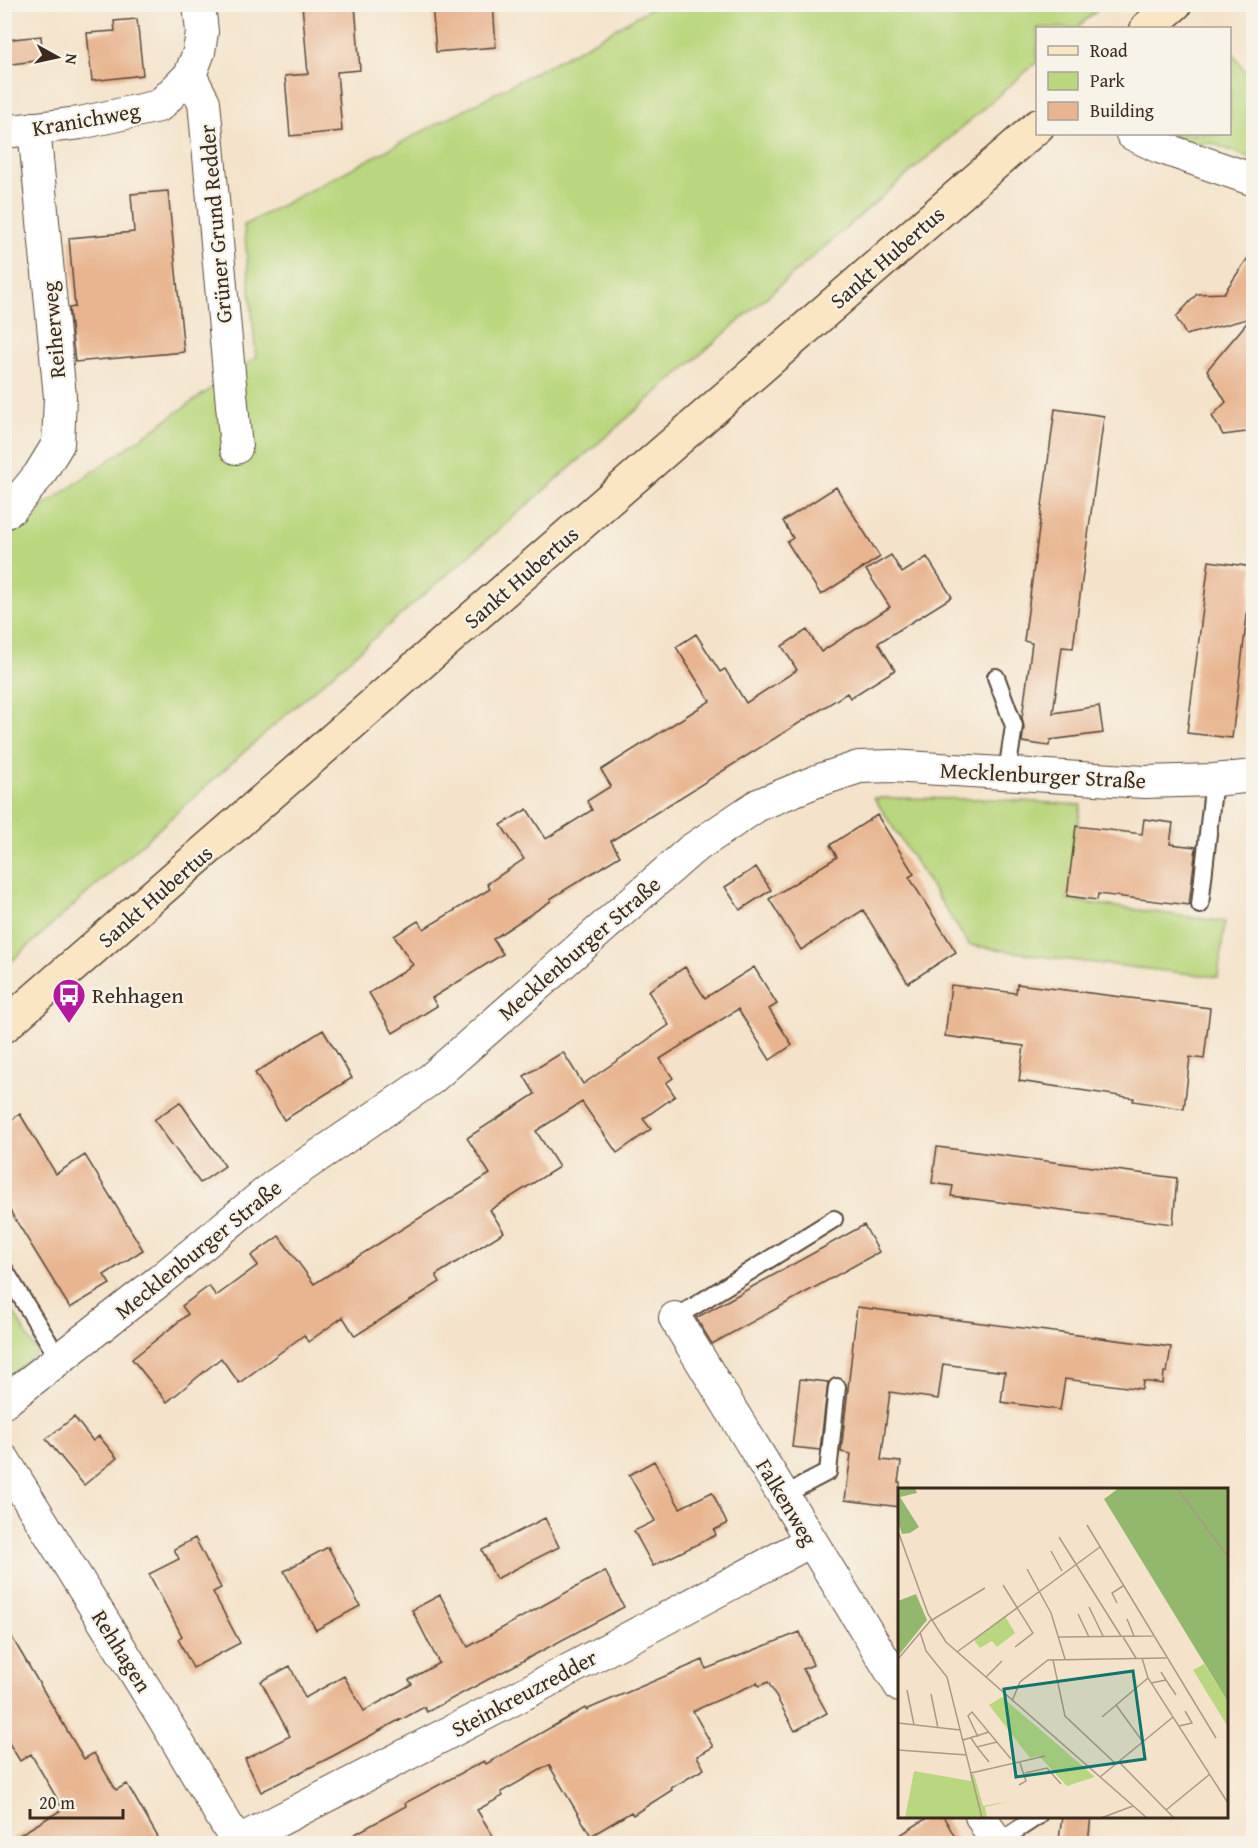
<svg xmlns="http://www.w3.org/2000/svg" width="1258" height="1848" font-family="'Gentium Book Plus',serif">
	<rect width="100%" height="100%" fill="#f7f3e8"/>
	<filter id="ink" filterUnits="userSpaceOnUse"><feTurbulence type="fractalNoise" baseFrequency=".0167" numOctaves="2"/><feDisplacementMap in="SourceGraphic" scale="12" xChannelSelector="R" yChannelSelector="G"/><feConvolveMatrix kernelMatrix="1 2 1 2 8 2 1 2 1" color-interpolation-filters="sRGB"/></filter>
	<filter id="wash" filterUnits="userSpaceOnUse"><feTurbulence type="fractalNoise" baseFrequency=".008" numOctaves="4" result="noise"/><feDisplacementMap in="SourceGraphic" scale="24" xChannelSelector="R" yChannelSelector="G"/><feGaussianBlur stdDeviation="1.35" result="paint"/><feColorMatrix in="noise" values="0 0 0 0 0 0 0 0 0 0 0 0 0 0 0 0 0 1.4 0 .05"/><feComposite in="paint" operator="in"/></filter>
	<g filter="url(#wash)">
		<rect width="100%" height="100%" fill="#f4e3ca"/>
		<!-- green -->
		<path fill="#b9d77e" stroke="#7a804e" stroke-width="1.5" d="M656,5H1104L1076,28H1038L1037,62L282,718L5,967L4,534L256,357L244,225L589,44Z
			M1230,48L1253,84V159L1212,143L1189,145L1168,134H1230Z
			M874,798L990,799L1081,805L1067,900L1225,922L1218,977L1060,959L969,945Z
			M5,1297L37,1353L5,1380H4Z"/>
		<g id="blocks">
			<!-- building -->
			<path fill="#e8b590" d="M302,4H355L360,70L337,72L342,131L290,136L285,76L308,74Z
				M432,4H493L496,47L436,52Z
				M137,19L143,75L92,81L87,33L115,31L114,21Z
				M41,36L43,60L4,65V40Z
				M168,191L184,352L75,362L69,308L75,307L69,238L134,232L131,194Z
				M1254,249V431L1223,435L1212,416L1226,402L1207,370L1251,318L1186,335L1176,317L1197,294L1224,293Z
				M1055,409L1104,416L1073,648L1062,647L1053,713L1099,706L1103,733L1050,740L1049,746L1022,742L1024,727L1022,718L1032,643L1024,641Z
				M836,487L880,557L821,595L787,542L793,538L783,521Z
				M891,555L902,573L927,557L952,597L878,643L895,670L850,698L847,693L611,841L620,856L550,899L551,901L493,939L503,954L432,998L437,1006L393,1033L369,993L413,965L394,936L418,921L424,929L490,889L487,884L524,859L501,825L527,809L546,839L592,810L587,801L611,786L601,770L710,701L676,647L696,634L720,672L725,669L746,703L797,670L782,646L807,630L821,652L890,607L866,570Z
				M1209,561L1253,567L1232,738L1187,733Z
				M877,815L914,874L909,877L956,952L908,983L863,910L801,950L769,899L837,857L830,845Z
				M1144,819L1173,823L1170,844L1196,847L1189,905L1098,894L1097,900L1067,896L1076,826L1142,834Z
				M756,867L771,890L740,910L725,887Z
				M685,967L705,998L754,967L777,1004L769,1009L792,1045L770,1060L738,1009L660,1059L673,1078L666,1083L675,1096L643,1119L651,1129L617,1153L582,1102L536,1131L559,1167L490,1210L504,1232L436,1275L440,1282L355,1336L343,1317L308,1342L304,1335L239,1383L221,1358L167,1402L132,1359L188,1314L182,1306L209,1286L216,1296L258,1265L251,1256L279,1236L314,1284L490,1174L467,1138L535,1094L524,1076L563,1052L583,1084L669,1025L648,991Z
				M1017,984L1210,1008L1204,1059L1190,1057L1184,1109L1133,1101L1134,1098L1019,1081L1024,1046L945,1036L951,985L1016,993Z
				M323,1030L352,1078L284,1120L255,1073Z
				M180,1102L225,1166L200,1183L154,1120Z
				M20,1114L56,1174L85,1155L143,1250L104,1275L110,1284L70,1308L4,1201V1125Z
				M937,1147L1177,1178L1173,1224L951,1196L953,1186L932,1183Z
				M864,1225L879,1252L712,1344L696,1318Z
				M857,1307L1171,1347L1167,1372H1164L1163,1384L1143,1381L1142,1389L1065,1379L1060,1410L1001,1402L1005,1372L943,1364L938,1399L890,1392L881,1460L901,1462L898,1482H900V1507L845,1500L851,1454L841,1452Z
				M800,1379L828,1382L820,1450L792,1447Z
				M74,1417L93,1441L99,1436L117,1458L84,1485L46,1439Z
				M654,1461L680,1508L712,1492L727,1524L714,1530L716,1535L653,1566L634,1531L655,1521L629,1475Z
				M545,1518L559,1547L496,1579L482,1550Z
				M195,1538L221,1588L213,1592L240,1643L193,1668L178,1639L182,1636L149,1574L179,1559L174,1549Z
				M328,1547L360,1606L316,1630L284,1571Z
				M605,1571L624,1607L427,1712L424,1707L399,1721V1720L333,1756L261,1792L245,1759L290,1736L261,1681L290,1666L305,1698L344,1676L364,1711L412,1684L409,1680L439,1663L412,1610L440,1595L468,1647Z
				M4,1624L84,1759L94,1753L116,1790L127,1784L162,1844H4L63,1809L31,1754L20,1761L4,1735Z
				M800,1632L813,1665L803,1669L827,1713L795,1731L768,1682L759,1686L757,1683L693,1711L713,1747L697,1756L704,1769L671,1788L672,1790L633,1815L631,1812L591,1836L549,1765L501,1792L503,1796L477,1810L498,1844H337L406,1806L405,1803L484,1761L486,1764L585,1708L586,1710L703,1660L706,1669Z
				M930,1816H943L959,1844H886Z
				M1062,1816H1091L1088,1843L1059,1840Z"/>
		</g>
	</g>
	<g filter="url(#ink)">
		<use href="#blocks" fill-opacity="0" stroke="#574638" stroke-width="1.5"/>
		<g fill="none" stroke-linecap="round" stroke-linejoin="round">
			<defs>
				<path id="lane" d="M996,677L1014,726L1007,772
					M1200,905L1214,780
					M4,1269L59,1359
					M675,1318L834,1219
					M784,1495L828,1472L837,1387
					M997,1843L1038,1816"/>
				<path id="street" d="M190,75L204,102L236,448
					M4,132L80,123L159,106L190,75L199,52L202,32L199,4
					M1132,134L1159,147L1254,180
					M4,513L12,508L39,475L58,444L60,397L34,128
					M675,1318L900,1686
					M4,1402L159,1281L274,1186L431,1079L691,850L758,805L817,781L859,767L892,766L1144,782L1214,780L1254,776
					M4,1460L164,1719L238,1844
					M981,1816L997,1844
					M237,1842L516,1698L811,1541"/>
				<path id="secondary" d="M1147,28L1175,4
					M4,1026L1038,126"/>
			</defs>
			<!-- lane casing -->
			<use href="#lane" stroke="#574638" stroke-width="20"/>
			<!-- street casing -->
			<use href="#street" stroke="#574638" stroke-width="34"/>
			<!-- secondary casing -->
			<use href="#secondary" stroke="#574638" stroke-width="36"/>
			<!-- lane -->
			<use href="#lane" stroke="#fff" stroke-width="16"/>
			<!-- street -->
			<use href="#street" stroke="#fff" stroke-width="32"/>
			<!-- secondary -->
			<use href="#secondary" stroke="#fbe6c4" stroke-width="33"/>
		</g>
	</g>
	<!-- icons -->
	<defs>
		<symbol id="bus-pin" viewBox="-11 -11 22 30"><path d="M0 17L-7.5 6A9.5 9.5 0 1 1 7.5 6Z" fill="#b5179e" stroke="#f7f3e8"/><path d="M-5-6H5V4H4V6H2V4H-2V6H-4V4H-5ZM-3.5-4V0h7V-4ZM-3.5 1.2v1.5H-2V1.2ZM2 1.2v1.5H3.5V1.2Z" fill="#fff"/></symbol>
	</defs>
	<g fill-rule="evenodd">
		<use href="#bus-pin" x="50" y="976" width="38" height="52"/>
	</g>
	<g text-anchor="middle" stroke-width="4.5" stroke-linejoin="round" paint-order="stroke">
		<!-- street labels -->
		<g font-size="22" fill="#3b2a1e" stroke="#f7f3e8">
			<text transform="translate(86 119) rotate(-10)" y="8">Kranichweg</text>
			<text transform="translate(215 224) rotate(-95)" y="8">Grüner Grund Redder</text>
			<text transform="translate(887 257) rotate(-41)" y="8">Sankt Hubertus</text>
			<text transform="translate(53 330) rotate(-95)" y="8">Reiherweg</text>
			<text transform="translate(521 577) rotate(-41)" y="8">Sankt Hubertus</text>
			<text transform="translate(1043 775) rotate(3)" y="8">Mecklenburger Straße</text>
			<text transform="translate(155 896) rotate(-41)" y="8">Sankt Hubertus</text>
			<text transform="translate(579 948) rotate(-41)" y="8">Mecklenburger Straße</text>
			<text transform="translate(198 1249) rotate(-39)" y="8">Mecklenburger Straße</text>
			<text transform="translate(787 1502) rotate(59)" y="8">Falkenweg</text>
			<text transform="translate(122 1651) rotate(58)" y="8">Rehhagen</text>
			<text transform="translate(524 1693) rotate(-28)" y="8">Steinkreuzredder</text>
		</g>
		<!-- poi labels -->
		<g font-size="22" fill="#3b2a1e" stroke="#f7f3e8" text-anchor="start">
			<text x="92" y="1003">Rehhagen</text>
		</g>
	</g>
	<!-- overview -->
	<g transform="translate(898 1488)">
		<rect width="330" height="330" fill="#f4e3ca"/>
		<path d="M107,128L117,145L99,159L94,153L82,160L76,152ZM306,176L330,214V239L295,182ZM104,209L166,262L197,289L169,298L141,268L132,270L91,217ZM16,283L73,293L72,287L76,286L85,318L113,313L87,319L89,330H7Z" fill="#b9d77e"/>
		<path d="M0,0H17L19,5L2,9L21,39L12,45L4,46L0,34ZM221,0H330V214L206,11ZM18,106L29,132L0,168V113Z" fill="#92b86d"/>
		<path fill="none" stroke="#aa9985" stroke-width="1.5" d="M279,0L330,69M189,37L318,250M0,43L30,126L48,154L249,330M161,49L223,148M153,63L164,83M129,81L153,125L167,171M105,97L135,145L117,159M219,115L214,105L225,98M191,119L205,148M180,126L191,149M229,131L236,148M34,132L87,100M22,144L28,163L49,189L84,330M161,149L255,148M225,149L238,170M59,164L202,59M244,170L250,190L330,315M0,171L33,132M155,172L167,228L218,276M88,189L104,173M268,192L278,207M253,195L268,192L263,184M9,202L16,237M33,206L40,240M114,213L122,194L150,172L268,170M218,217L245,254M204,229L250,190M0,235L62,242M281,238L294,235L287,223M80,249L70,228L74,224L113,271M73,250L79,259L99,254M65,252L91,244M79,259L91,274M0,262L69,267M221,274L276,330M73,285L147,268M127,285L149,280L163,296M202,289L275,229M121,297L128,293L122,275M268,322L312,286M203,330L235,318"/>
		<path fill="#0f766e" fill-opacity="0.15" stroke="#0f766e" stroke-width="3" d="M235,183L247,271L118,289L106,201Z"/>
		<rect width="330" height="330" fill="none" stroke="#3b2a1e" stroke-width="3"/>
	</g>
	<!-- margin -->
	<rect width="1258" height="1848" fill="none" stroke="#f7f3e8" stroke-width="24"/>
	<!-- legend -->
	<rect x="1036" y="27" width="195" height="108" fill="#f7f3e8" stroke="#aca397" stroke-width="1.5"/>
	<rect x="1048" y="46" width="30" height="9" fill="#fbe6c4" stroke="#aca397" stroke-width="1.5"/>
	<text x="1090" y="57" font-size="18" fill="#3b2a1e">Road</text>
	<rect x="1048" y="72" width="30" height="18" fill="#b9d77e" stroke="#aca397" stroke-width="1.5"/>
	<text x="1090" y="87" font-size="18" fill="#3b2a1e">Park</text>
	<rect x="1048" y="102" width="30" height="18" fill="#e8b590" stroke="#aca397" stroke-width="1.5"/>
	<text x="1090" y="117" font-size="18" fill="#3b2a1e">Building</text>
	<!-- north arrow -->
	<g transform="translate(57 57) rotate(98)" stroke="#f7f3e8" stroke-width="4.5" paint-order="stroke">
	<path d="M0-4.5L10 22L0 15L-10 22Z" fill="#3b2a1e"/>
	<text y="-9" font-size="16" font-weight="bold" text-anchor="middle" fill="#3b2a1e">N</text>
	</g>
	<!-- scale -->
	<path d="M30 1809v9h93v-9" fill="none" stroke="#3b2a1e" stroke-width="3"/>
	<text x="39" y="1809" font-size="18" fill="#3b2a1e" stroke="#f7f3e8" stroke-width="4.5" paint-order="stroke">20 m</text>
</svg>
